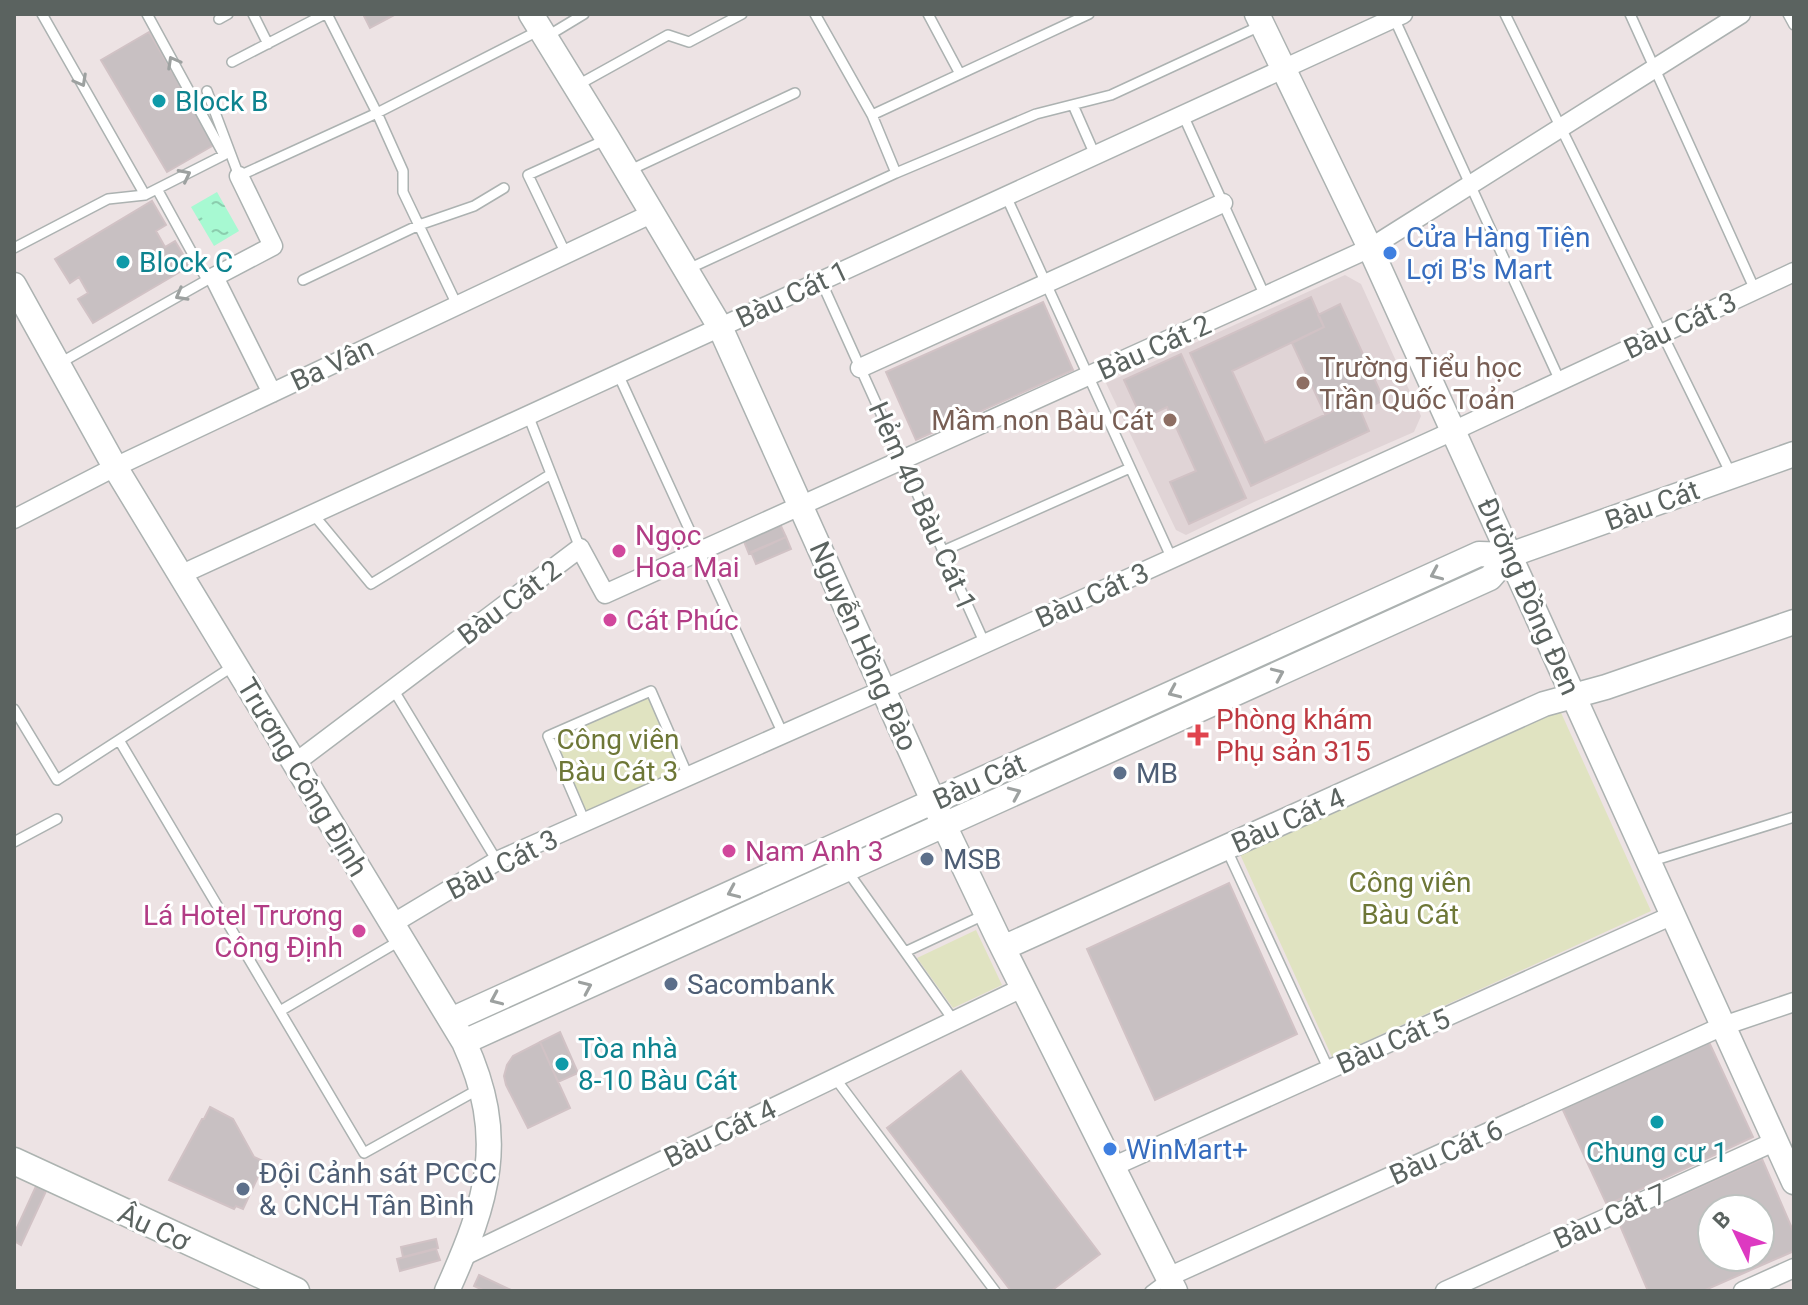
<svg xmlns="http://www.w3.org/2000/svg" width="1808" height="1305" font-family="Roboto,sans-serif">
	<defs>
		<pattern id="grass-dots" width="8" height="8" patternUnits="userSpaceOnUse" patternTransform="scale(2)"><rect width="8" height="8" fill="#e0e3c1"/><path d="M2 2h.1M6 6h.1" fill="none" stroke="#b9bca0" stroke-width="1.8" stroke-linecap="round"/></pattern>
		<pattern id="water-ripples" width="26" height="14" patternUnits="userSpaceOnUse" patternTransform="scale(2)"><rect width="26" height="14" fill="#a7f9d2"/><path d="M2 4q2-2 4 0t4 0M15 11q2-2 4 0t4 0" fill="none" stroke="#8bcdae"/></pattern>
	</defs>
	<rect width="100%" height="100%" fill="#ede3e4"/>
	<!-- education -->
	<path fill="#e0d4d6" d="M1345,275L1361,284L1421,416L1414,432L1254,502L1186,535L1176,530L1106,383Z"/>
	<!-- grass -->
	<path fill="url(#grass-dots)" d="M1469,570L1470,576L1248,677L1245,673Z
		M1208,689L1210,694L985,795L984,790Z
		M892,833L894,838L718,914V910Z"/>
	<!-- green -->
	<path fill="#e0e3c1" d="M649,697L682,772L587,814L555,739Z
		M1558,706L1651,911L1332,1057L1239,852Z
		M976,930L1002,985L953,1008L917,958Z"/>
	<!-- water -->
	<path fill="url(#water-ripples)" d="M217,192L239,231L214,246L191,207Z"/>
	<!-- building -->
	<path fill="#c8c0c2" stroke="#d1c2c5" stroke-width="2" fill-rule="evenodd" d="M363,14H396L370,28Z
		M149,32L173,73L179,69L196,99L190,103L214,145L167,172L101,60Z
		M152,201L166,225L156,231L165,247L175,241L190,266L93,323L78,299L88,293L79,277L70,283L55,259Z
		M1311,297L1324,327L1232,371L1265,443L1356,400L1369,431L1251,486L1190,353Z
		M1043,302L1073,370L916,440L886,372Z
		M1340,304L1384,400L1361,411L1356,400L1325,414L1292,343L1324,327L1318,315Z
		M1181,354L1246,498L1189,524L1170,482L1196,471L1167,407L1142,419L1124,380Z
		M780,524L786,537L749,554L743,539Z
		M786,537L791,549L756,564L751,552Z
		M1229,883L1297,1034L1155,1100L1087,949Z
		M560,1032L578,1073L558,1082L540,1042Z
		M1708,1040L1753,1137L1607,1205L1562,1108Z
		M540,1042L570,1108L528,1128L506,1085L504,1076L507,1065L513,1056Z
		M961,1071L1100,1254L1051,1291H1011L887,1128Z
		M210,1107L233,1119L254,1157L265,1162L243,1209L236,1206L234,1209L169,1180L202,1119H204Z
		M1762,1159L1794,1233V1251L1703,1291H1648L1619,1223ZM1712,1209H1760V1257H1712Z
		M37,1184L47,1189L21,1245L14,1241V1234Z
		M436,1239L438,1248L403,1257L401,1247Z
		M436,1249L440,1260L400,1271L397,1259Z
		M479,1275L511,1290L485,1291L474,1286Z"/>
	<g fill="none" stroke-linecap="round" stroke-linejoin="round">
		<defs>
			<path id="service" d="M42,14L145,195
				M253,14L268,44
				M327,14L377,113L403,171V192L457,305
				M815,14L872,115L896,173
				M928,14L960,74
				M1505,14L1731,474
				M1630,14L1755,290
				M1788,14L1794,25
				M1394,18L1560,381
				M219,19L228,14
				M546,37L584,14
				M232,62L325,14
				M576,86L668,35L689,42L742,14
				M207,91L239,176L377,113L538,31
				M1073,105L1095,155
				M872,115L1089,14
				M1183,115L1265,296
				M628,171L795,93
				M1006,196L1172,559
				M14,248L108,199L145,195L224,155L147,14
				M566,254L528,175L605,140
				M686,270L896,173L1036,114L1111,95L1260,26
				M303,280L419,225L474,206L504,188
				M821,281L985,644
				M60,363L207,280L157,189
				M618,374L783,734
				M528,415L580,548
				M313,514L371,584L551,474
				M943,551L1130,468
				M393,689L497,861
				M14,709L57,780L235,665
				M119,740L364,1153L479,1089
				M585,822L548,736L651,691L688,776
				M14,842L57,819
				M1226,848L1329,1070
				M1649,862L1794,817
				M848,872L905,952
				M280,1011L401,940
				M954,1021L905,952L986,914
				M835,1078L995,1291
				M1150,1291L1166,1279"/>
			<path id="minor" d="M239,176L273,246L214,277L272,393
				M860,368L1223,203
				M14,519L115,467L653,213
				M180,575L1403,14
				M295,763L580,548L605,594L1265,296L1370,248L1741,14
				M392,924L497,861L885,689L1453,431L1794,272
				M1112,1167L1673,915
				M462,1257L1022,988
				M1168,1277L1723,1026L1794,1002
				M1445,1291L1776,1141
				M1743,1291L1794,1268"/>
			<path id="tertiary" d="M531,14L608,139L720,327L944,825L997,936L1175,1291
				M1257,14L1370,248L1794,1182
				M14,285L115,467L464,1042C508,1138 488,1200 447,1291
				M1003,948L1544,704L1606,687L1794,622
				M451,1020L1479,554L1510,555L1794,454
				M464,1042L1490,578L1510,555"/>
			<path id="secondary" d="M14,1161L296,1291"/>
		</defs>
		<!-- service casing -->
		<use href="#service" stroke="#acb2b1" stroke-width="12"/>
		<!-- minor casing -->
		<use href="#minor" stroke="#acb2b1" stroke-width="21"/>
		<!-- tertiary casing -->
		<use href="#tertiary" stroke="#acb2b1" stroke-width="27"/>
		<!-- secondary casing -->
		<use href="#secondary" stroke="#acb3b0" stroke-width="29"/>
		<!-- service -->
		<use href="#service" stroke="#fff" stroke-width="9"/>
		<!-- minor -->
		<use href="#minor" stroke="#fff" stroke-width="18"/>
		<!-- tertiary -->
		<use href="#tertiary" stroke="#fff" stroke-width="24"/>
		<!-- secondary -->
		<use href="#secondary" stroke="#fff" stroke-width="26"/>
	</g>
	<!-- one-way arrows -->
	<defs><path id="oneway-chevron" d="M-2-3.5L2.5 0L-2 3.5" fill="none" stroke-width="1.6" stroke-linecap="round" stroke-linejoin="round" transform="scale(2)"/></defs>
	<g stroke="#9da1a0">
		<use href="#oneway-chevron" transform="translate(173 62) rotate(-119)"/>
		<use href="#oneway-chevron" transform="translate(81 81) rotate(61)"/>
		<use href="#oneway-chevron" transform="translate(185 175) rotate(-27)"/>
		<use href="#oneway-chevron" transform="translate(181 295) rotate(151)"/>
		<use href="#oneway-chevron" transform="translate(1436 574) rotate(156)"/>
		<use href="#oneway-chevron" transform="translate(1278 674) rotate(-24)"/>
		<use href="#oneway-chevron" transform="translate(1174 692) rotate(156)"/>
		<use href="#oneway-chevron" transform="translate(1015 793) rotate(-24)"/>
		<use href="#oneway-chevron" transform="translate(733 892) rotate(156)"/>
		<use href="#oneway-chevron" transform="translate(586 987) rotate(-24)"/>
		<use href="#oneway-chevron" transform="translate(496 999) rotate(156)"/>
	</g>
	<!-- markers -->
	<g fill="#0f9aa8" stroke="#fff" stroke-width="3">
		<circle cx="159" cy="101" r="8"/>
		<circle cx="123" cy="262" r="8"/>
		<circle cx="562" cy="1064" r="8"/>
		<circle cx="1657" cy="1122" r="8"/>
	</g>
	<g fill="#3f7fe0" stroke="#fff" stroke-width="3">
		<circle cx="1390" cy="253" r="8"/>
		<circle cx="1110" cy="1149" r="8"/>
	</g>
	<g fill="#8d6e63" stroke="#fff" stroke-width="3">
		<circle cx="1303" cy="383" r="8"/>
		<circle cx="1170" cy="420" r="8"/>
	</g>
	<g fill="#d1479c" stroke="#fff" stroke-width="3">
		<circle cx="619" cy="551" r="8"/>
		<circle cx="610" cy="620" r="8"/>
		<circle cx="729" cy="851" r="8"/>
		<circle cx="359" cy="931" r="8"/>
	</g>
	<path fill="#e0444e" stroke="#fff" stroke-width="3" d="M1194 723h8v8h8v8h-8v8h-8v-8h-8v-8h8z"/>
	<g fill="#5c6f8a" stroke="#fff" stroke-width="3">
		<circle cx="1120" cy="773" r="8"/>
		<circle cx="927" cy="859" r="8"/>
		<circle cx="671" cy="984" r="8"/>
		<circle cx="243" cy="1189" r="8"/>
	</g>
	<g text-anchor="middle" stroke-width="6" stroke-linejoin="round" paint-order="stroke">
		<!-- culture labels -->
		<g font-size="28" fill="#0d838f" stroke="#fff" text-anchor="start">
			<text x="175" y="111">Block B</text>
			<text x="139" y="272">Block C</text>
			<text x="578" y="1058">Tòa nhà<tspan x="578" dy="32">8-10 Bàu Cát</tspan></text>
			<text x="1657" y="1162" text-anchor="middle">Chung cư 1</text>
		</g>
		<!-- shop labels -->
		<g font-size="28" fill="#366cbe" stroke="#fff" text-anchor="start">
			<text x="1406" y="247">Cửa Hàng Tiện<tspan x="1406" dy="32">Lợi B's Mart</tspan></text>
			<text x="1126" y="1159">WinMart+</text>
		</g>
		<!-- street labels -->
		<g font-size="28" fill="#5b6360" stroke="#fff">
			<text transform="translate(792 294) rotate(-25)" y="10">Bàu Cát 1</text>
			<text transform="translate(1680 325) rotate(-25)" y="10">Bàu Cát 3</text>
			<text transform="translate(1154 347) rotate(-24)" y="10">Bàu Cát 2</text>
			<text transform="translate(332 364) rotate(-25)" y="10">Ba Vân</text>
			<text transform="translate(1652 505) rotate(-20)" y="10">Bàu Cát</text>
			<text transform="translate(923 506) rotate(66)" y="10">Hẻm 40 Bàu Cát 1</text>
			<text transform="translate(1092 595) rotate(-24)" y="10">Bàu Cát 3</text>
			<text transform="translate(1529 596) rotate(66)" y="10">Đường Đồng Đen</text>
			<text transform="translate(509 602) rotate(-37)" y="10">Bàu Cát 2</text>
			<text transform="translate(864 646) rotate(66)" y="10">Nguyễn Hồng Đào</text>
			<text transform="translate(303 777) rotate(59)" y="10">Trương Công Định</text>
			<text transform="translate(979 781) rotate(-24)" y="10">Bàu Cát</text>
			<text transform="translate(1288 820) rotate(-24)" y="10">Bàu Cát 4</text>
			<text transform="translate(502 864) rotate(-27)" y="10">Bàu Cát 3</text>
			<text transform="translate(1393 1041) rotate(-24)" y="10">Bàu Cát 5</text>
			<text transform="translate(720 1133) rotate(-26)" y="10">Bàu Cát 4</text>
			<text transform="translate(1446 1152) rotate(-24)" y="10">Bàu Cát 6</text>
			<text transform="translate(1610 1216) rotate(-24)" y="10">Bàu Cát 7</text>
			<text transform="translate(154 1227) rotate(25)" y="10">Âu Cơ</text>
		</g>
		<!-- education labels -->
		<g font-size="28" fill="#785e54" stroke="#fff" text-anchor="start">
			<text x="1319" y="377">Trường Tiểu học<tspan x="1319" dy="32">Trần Quốc Toản</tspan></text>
			<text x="1154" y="430" text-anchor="end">Mầm non Bàu Cát</text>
		</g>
		<!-- hotel labels -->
		<g font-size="28" fill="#b23c85" stroke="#fff" text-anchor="start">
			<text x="635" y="545">Ngọc<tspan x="635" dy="32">Hoa Mai</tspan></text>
			<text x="626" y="630">Cát Phúc</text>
			<text x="745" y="861">Nam Anh 3</text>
			<text x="343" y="925" text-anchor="end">Lá Hotel Trương<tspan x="343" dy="32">Công Định</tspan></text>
		</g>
		<!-- health labels -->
		<g font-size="28" fill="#be3a42" stroke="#fff" text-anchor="start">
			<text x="1216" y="729">Phòng khám<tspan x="1216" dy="32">Phụ sản 315</tspan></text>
		</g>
		<!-- park labels -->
		<g font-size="28" fill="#6e7737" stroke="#fff">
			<text x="618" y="749">Công viên<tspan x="618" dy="32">Bàu Cát 3</tspan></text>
			<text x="1410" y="892">Công viên<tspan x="1410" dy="32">Bàu Cát</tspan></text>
		</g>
		<!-- service labels -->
		<g font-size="28" fill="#4e5e75" stroke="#fff" text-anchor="start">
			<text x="1136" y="783">MB</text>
			<text x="943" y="869">MSB</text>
			<text x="687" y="994">Sacombank</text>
			<text x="259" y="1183">Đội Cảnh sát PCCC<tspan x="259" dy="32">&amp; CNCH Tân Bình</tspan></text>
		</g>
	</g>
	<!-- border -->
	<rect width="1808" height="1305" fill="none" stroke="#5b6360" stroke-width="32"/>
	<!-- north arrow -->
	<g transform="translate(1736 1233) rotate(313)"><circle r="38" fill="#ffffff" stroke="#bdc1bf" stroke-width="2"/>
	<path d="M0-6L14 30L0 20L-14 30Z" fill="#dd39c1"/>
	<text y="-12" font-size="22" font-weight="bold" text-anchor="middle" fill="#5b6360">B</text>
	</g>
</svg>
